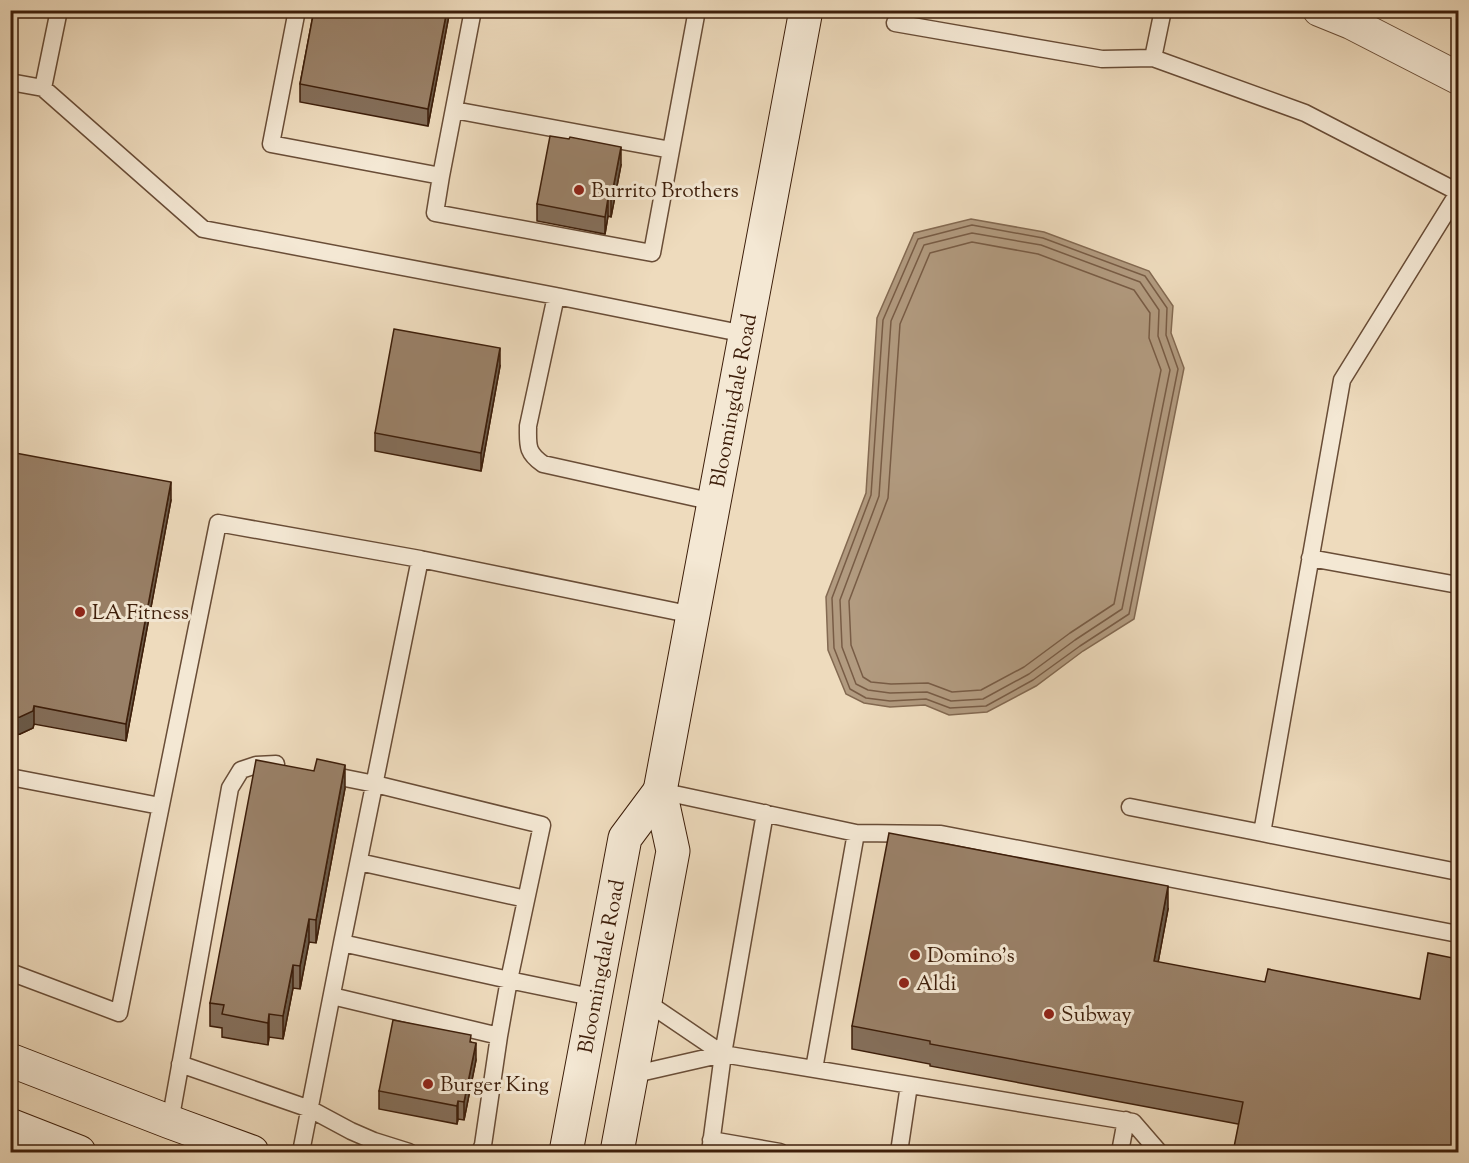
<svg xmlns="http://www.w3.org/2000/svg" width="1469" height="1163" font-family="'Sorts Mill Goudy',serif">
	<rect width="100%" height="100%" fill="#eedbbd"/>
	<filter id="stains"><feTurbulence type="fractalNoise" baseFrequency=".00333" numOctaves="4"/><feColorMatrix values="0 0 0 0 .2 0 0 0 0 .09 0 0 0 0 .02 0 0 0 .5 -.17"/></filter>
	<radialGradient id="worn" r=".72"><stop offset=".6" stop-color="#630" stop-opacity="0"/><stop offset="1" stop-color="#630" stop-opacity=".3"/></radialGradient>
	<!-- water -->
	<path fill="#b29b80" stroke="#836951" stroke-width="1.5" d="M971,219L1044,232L1149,271L1173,306L1171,333L1184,368L1134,619L1083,651L1036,686L987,712L949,715L925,705L890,707L864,703L846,694L828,650L826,597L866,493L877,318L914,233Z"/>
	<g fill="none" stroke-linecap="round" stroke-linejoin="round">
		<!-- shore -->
		<path stroke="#785c45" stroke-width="1.5" d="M972,225L1043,238L1145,276L1167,308L1166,335L1178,369L1129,614L1080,646L1033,680L986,706L950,708L926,699L890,701L866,698L850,689L834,648L832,598L871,495L883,320L918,239Z
			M972,233L1041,245L1140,282L1159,310L1158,336L1170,370L1122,609L1075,640L1029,674L983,699L951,701L927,692L890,693L868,690L856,684L842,647L840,600L879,496L891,321L924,245Z
			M972,242L1038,254L1134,290L1150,313L1149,338L1161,370L1114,604L1070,633L1024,667L981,690L952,692L928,683L891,684L871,682L863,677L851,645L849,601L888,498L900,324L930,253Z"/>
		<defs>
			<path id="service" d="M297,10L271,144L441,176L473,10
				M1163,10L1153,58L1305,113L1458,192
				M895,23L1102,59L1153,58
				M10,82L43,88L203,229L556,296L745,334
				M43,88L59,10
				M454,110L671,150L697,10
				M441,176L435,213L652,253L671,150
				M1458,193L1342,380L1262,833L1458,872
				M556,296L528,426C528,445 526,452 543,464L714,502
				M1310,558L1458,585
				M325,774L375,784L542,825L509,980L499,1036L483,1145L480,1152
				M10,777L160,806
				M660,791L856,833L814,1069
				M1130,807L1262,833
				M856,833L941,834L1458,934
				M359,862L526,899
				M342,943L420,559L693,615
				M10,972L119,1013L218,523L420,559
				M332,996L499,1036
				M645,1001L723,1054
				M180,1064L310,1109L351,1131L374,1141L409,1152
				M631,1075L723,1054L1133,1122L1159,1152
				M170,1122L230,788L241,770L256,765L276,764
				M711,1140L780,1152
				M301,1152L342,943L509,980L596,998
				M710,1152L723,1054L765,813
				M899,1152L909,1085
				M1120,1152L1126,1120"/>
			<path id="minor" d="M1319,10L1351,23L1458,78"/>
			<g id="secondary">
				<path d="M10,1060L170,1122L252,1152"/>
				<path d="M10,1125L79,1152"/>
				<path id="s1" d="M566,1152L625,838L660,791"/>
				<path id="s2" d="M617,1152L673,851L660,791L806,10"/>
			</g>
		</defs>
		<!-- service casing -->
		<use href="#service" stroke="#694d37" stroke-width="19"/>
		<!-- minor casing -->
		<use href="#minor" stroke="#694d37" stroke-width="34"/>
		<!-- secondary casing -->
		<use href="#secondary" stroke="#3d1e0a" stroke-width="35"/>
		<!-- service -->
		<use href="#service" stroke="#f4e8d4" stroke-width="16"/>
		<!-- minor -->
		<use href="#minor" stroke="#f4e8d4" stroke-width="32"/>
		<!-- secondary -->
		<use href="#secondary" stroke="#f4e8d4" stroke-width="33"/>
	</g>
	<!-- wall -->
	<path fill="#846e59" stroke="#3d1e0a" stroke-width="1.5" d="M10,10H36L35,17L10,13Z
		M314,10H450L428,126L300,102V84Z
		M621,165L611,217L608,216L605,234L537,221V204Z
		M500,366L481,471L375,451V433Z
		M10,452L171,500L126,741L34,724L33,728L20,734L10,736Z
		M345,788L316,943L309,942L300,989L293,988L283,1039L269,1037L268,1045L222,1037V1028L210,1026V1003Z
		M1168,909L1158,962L1458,1152L1238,1124L930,1066V1064L852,1049V1026Z
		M471,1042L476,1060L464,1120L458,1119L457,1124L379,1109V1091Z"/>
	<!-- shaded-wall -->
	<path fill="#6b5a48" stroke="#3d1e0a" stroke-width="1.5" d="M447,10H450L428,126V109Z
		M621,147V165L611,217V199Z
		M608,198V216L605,234V217Z
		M500,348V366L481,471V453Z
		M171,482V500L126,741V724Z
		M34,706V724L33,728L20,734L10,736V719Z
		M345,765V788L316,943V920Z
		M1168,886V909L1154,984V961Z
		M309,919V942L300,989V966Z
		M293,965V988L283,1039V1016Z
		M269,1014V1037L268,1045V1023Z
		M476,1043V1060L464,1120V1102Z
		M458,1101V1119L457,1124V1106Z"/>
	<!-- building -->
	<path fill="#998067" stroke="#3d1e0a" stroke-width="1.5" d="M314,10H447L428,109L300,84Z
		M550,136L569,139L570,137L621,147L611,199L608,198L605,217L537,204Z
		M394,329L500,348L481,453L375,433Z
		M10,452L171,482L126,724L34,706L33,711L20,717L10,719Z
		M317,759L345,765L316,920L309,919L300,966L293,965L283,1016L269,1014L268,1023L222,1014L224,1005L210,1003L256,760L314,771Z
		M889,833L1168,886L1154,961L1265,982L1268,969L1420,999L1428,953L1458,959V1152H1233L1243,1102L930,1044V1041L852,1026Z
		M393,1020L471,1035L470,1042L476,1043L464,1102L458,1101L457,1106L379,1091Z"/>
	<!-- markers -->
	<g fill="#8f2418" stroke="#f4e8d4" stroke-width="2">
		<circle cx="579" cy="190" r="6"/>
		<circle cx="80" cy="612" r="6"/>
		<circle cx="915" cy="955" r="6"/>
		<circle cx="904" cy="983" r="6"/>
		<circle cx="1049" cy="1014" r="6"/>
		<circle cx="428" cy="1084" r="6"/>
	</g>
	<g text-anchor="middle" stroke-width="6" stroke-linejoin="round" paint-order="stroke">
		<!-- poi labels -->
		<g font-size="21" fill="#3d1e0a" stroke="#f4e8d4" text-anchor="start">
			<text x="591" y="197">Burrito Brothers</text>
			<text x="92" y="619">LA Fitness</text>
			<text x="927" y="962">Domino's</text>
			<text x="916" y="990">Aldi</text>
			<text x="1061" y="1021">Subway</text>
			<text x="440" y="1091">Burger King</text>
		</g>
		<!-- street labels -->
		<g font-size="21" fill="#3d1e0a" stroke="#f4e8d4">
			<text dy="7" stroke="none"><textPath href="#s2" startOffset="765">Bloomingdale Road</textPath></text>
			<text dy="7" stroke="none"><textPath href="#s1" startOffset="189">Bloomingdale Road</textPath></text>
		</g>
	</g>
	<!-- margin -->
	<rect width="1469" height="1163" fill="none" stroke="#eedbbd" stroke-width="36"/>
	<rect x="12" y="12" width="1445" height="1139" fill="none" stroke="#3d1e0a" stroke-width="3"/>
	<rect x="18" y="18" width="1433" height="1127" fill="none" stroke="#3d1e0a" stroke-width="1.5"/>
	<rect width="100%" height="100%" filter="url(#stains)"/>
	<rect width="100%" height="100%" fill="url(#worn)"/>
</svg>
